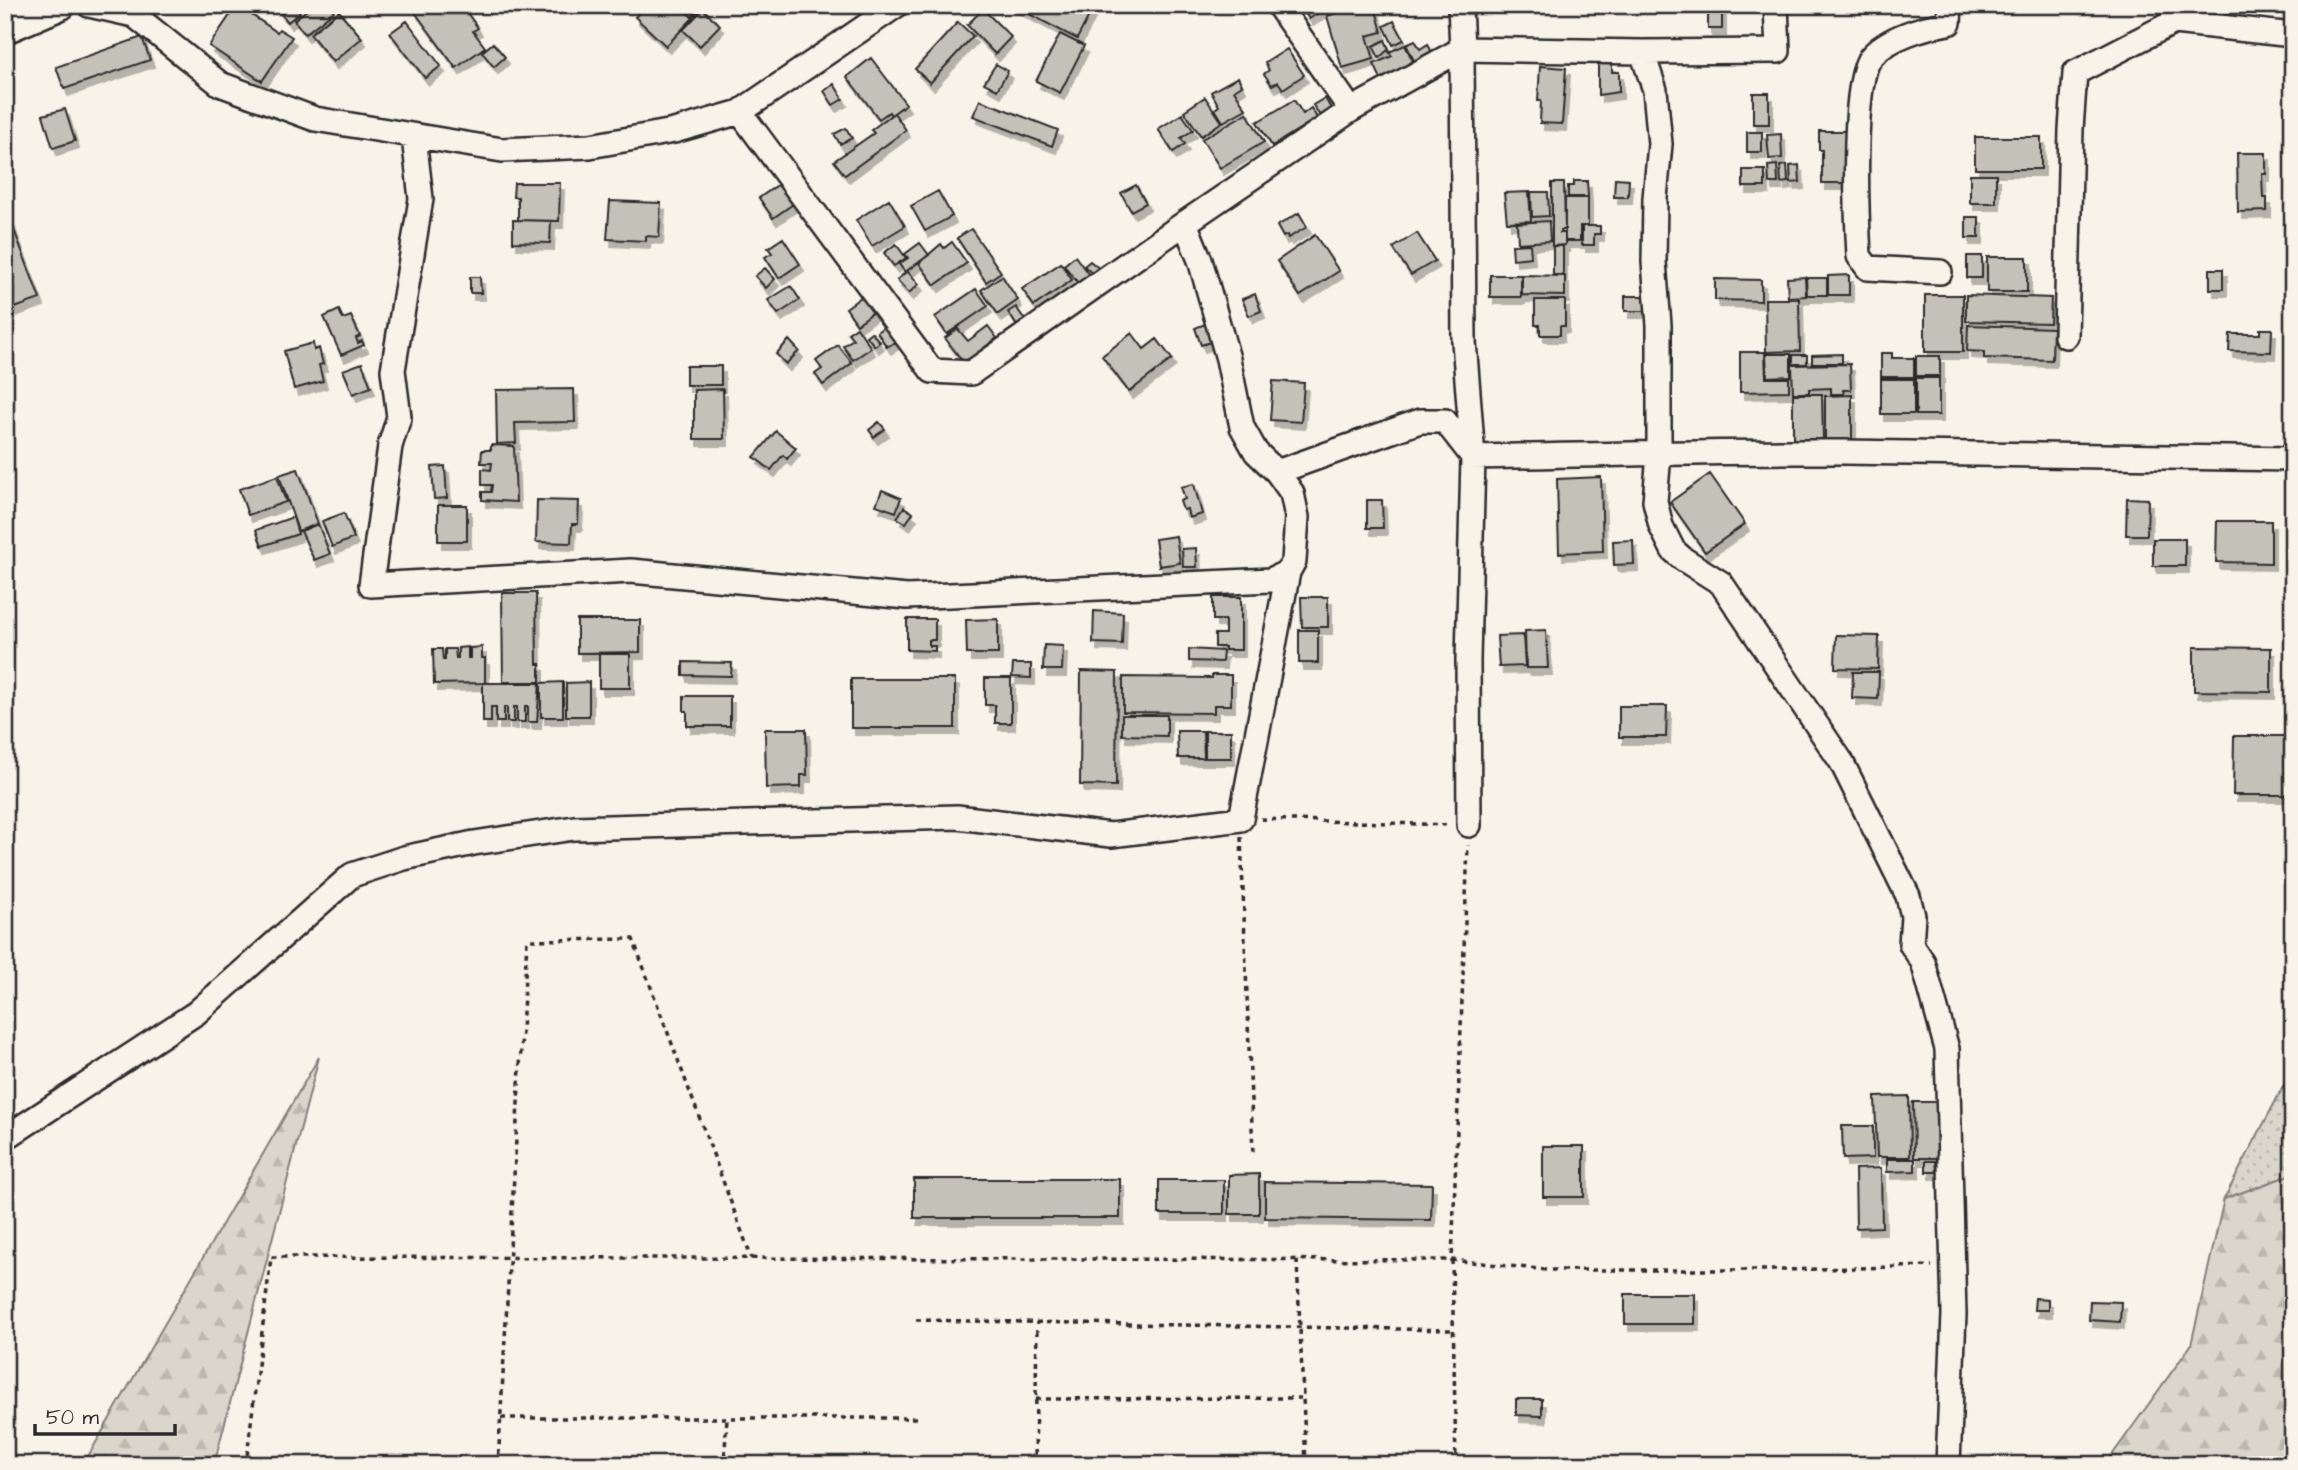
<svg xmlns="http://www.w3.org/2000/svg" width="2298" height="1470" font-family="'Architects Daughter',sans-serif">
	<defs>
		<pattern id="grass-dots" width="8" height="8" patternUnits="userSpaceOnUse" patternTransform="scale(1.75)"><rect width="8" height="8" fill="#dad6cc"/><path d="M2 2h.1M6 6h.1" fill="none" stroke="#bbb8af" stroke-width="1.8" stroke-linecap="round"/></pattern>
		<pattern id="forest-firs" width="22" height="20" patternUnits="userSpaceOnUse" patternTransform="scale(1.75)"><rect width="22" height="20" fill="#dad6cc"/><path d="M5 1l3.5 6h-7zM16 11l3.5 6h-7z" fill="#bbb8af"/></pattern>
		<filter id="shadow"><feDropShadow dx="4" dy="7" stdDeviation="0" flood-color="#0004"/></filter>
	</defs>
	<rect width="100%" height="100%" fill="#f7f3e8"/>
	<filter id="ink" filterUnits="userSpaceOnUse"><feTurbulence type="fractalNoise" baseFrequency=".0143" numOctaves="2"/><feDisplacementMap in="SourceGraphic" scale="14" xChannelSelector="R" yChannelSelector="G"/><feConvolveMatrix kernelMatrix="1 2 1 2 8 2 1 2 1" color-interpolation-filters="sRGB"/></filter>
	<g filter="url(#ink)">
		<!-- grass -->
		<path fill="url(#grass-dots)" stroke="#82807c" stroke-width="2" d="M2293,1068V1174L2224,1199Z"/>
		<!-- forest -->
		<path fill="url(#forest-firs)" stroke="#82807c" stroke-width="2" d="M319,1057L214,1465H83Z
			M2293,1174V1465H2105L2191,1345L2224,1199Z"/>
		<!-- building -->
		<path fill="#c4c1b9" stroke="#2b2b2b" stroke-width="2" filter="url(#shadow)" d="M237,5L277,32L279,29L292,37L262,81L209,46Z
			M274,5H294L300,12L288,22Z
			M313,5H330L334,11L305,34L294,20Z
			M421,5H431L436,12L445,5H455L461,13L465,10L478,28L473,31L485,47L456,68L414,11Z
			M646,5H665L670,10L674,5H679L693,18L666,46L635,17Z
			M679,5H697L701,8L692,17Z
			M1012,5H1083L1092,10L1077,39Z
			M1300,5H1332L1309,19Z
			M1375,7L1382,32L1367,36L1374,59L1342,68L1327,16L1353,8L1354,13Z
			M703,9L720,25L700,46L683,30Z
			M983,9L1011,37L995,54L967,25Z
			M1708,9H1722V29H1708Z
			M339,11L362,38L333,62L310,34Z
			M407,21L441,66L425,78L390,33Z
			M1394,21L1404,40L1393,45L1384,26Z
			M958,22L973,36L930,83L915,69Z
			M1060,34L1084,46L1060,93L1036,81Z
			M142,37L150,60L64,89L56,67Z
			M1385,40L1389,49L1379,58L1373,46Z
			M1415,40L1420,49L1428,44L1433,55L1415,63L1406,44Z
			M493,43L505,57L494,67L482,52Z
			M1405,45L1414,63L1381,79L1374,64L1392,56L1389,52Z
			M1287,49L1304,75L1283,89L1278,82L1272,85L1264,74L1269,70L1265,63Z
			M871,58L906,104L891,115L889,112L879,119L847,77Z
			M996,64L1008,71L997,90L984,83Z
			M1598,64H1612V72H1619V92L1598,95Z
			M1540,66L1566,68L1562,124L1540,123L1541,101H1538Z
			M1238,77L1242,85L1234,90L1246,109L1223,122L1215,109L1219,106L1211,92Z
			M834,84L843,99L833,105L824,91Z
			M1753,93H1769V124H1753Z
			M1205,97L1222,122L1201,136L1184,111Z
			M1325,98L1331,109L1320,116L1313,105Z
			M980,100L1058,130L1052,146L973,116Z
			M1294,100L1303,114L1311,108L1317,118L1272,146L1257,122Z
			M65,109L75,141L53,148L43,115Z
			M894,113L906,130L845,175L834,161L874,133L871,130Z
			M1247,113L1264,142L1220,168L1202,139Z
			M1182,114L1193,130L1181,138L1185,144L1173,152L1158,129Z
			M846,128L852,138L840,144L834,134Z
			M1819,131H1848L1847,183H1822V150H1819Z
			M1747,132H1762V152H1747Z
			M1781,134L1782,158L1769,159L1767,135Z
			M1975,137H2041V169H1975Z
			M2237,153H2266V174H2262L2263,198H2267V211L2238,212Z
			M1777,165L1778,183H1769L1768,166Z
			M1787,165L1788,182L1781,183L1780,166Z
			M1799,165L1800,182L1791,183L1790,166Z
			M1743,170H1765V187H1743Z
			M1970,174H1996V203H1970Z
			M1615,178L1629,179L1628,197H1614Z
			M1574,181H1587L1588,197H1568V186H1574Z
			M514,183H560L559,221L518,220V197H513Z
			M1552,183H1564L1565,230H1560V233H1565V245L1552,246Z
			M779,184L793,204L773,218L759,198Z
			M1136,185L1146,203L1131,211L1121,193Z
			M938,191L952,216L925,231L911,206Z
			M1529,192L1531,221L1507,222L1504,193Z
			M1531,192H1548L1549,216L1532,217Z
			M1565,198H1588V226H1580V241H1565Z
			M889,199L905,226L872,246L856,220Z
			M610,201L661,203L659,237L646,236V241L607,239Z
			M7,211L40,299L12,309L5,290V212Z
			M1299,213L1307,227L1288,238L1287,235L1283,237L1277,226Z
			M1966,217H1979V238H1966Z
			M513,220L551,221L550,243L513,242Z
			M1549,221L1550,241L1518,243L1517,223Z
			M1582,226H1600V234H1594V245H1582Z
			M971,229L1001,272L986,282L957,238Z
			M1417,233L1435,261L1411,275L1393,248Z
			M1315,235L1339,271L1300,296L1277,261Z
			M783,238L800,264L779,278L765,257L772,253L768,248Z
			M952,242L967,263L935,285L919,263L941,244L944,248Z
			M920,243L929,255L905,272L899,264L908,258L905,254Z
			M896,244L906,258L894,266L884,253Z
			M1530,244L1531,257L1513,259L1512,245Z
			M1553,246H1563V275H1553Z
			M1075,256L1089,275L1078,283L1064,265Z
			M1967,256H1982V278H1967Z
			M1987,257H2027V292H1987Z
			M1090,261L1102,271L1096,277L1084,266Z
			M1061,263L1072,280L1034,306L1022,289Z
			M765,268L775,279L766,288L755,276Z
			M2210,269H2223V289H2210Z
			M907,271L919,284L909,293L897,280Z
			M1490,275H1521V297H1490Z
			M1522,275L1565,276V296L1522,295Z
			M1849,275V295H1828V276Z
			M1002,276L1018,300L998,314L981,290Z
			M470,277H480L481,293H470Z
			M1805,277L1806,296L1788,297L1787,278Z
			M1806,278H1827V295H1807Z
			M1715,279L1761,280V301L1715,300Z
			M791,286L800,300L778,314L768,300Z
			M976,289L988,306L947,334L935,317Z
			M1255,294L1261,311L1249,316L1242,299Z
			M864,295L875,311L857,324L846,308Z
			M1925,295H1963V352H1925Z
			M1966,295L2051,298L2050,323L1966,321Z
			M1625,296H1648V311H1625Z
			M1765,299H1799L1800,351L1766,352Z
			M1535,300H1565V326H1560V335H1540V325H1535Z
			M1016,307L1027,323L1019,329L1008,312Z
			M339,310L343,319L351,316L360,336L356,338L358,343L362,341L364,345L341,355L324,317Z
			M889,323L900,339L887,347L877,332Z
			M1205,324L1211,342L1201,345L1195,328Z
			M1968,325L2053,328L2052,360L1984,358V352L1967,351Z
			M988,326L997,338L964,363L945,338L958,329L968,341Z
			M857,327L871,348L853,360L843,346L853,339L848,333Z
			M2260,329H2272L2271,352L2229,351L2230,334H2260Z
			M871,332L880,342L875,346L866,336Z
			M1132,333L1144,349L1157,339L1172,359L1129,392L1102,356Z
			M789,340L799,351L786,364L776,354Z
			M313,343L314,350L319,348L323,364L319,365L323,381L294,389L284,351Z
			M838,345L852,363L823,385L815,374L822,369L816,361Z
			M1740,352H1765L1766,378H1789V391L1740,392Z
			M1881,353H1892V358H1914V377H1881Z
			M1766,354H1791V376L1767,377Z
			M1842,354V363H1812V355Z
			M1793,355H1807V364H1793Z
			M1916,356H1940V376H1916Z
			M362,363L371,387L353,394L343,370Z
			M1850,364L1851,390H1843L1844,394H1831V388L1809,389V393H1793L1792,365Z
			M686,366H721V385H686Z
			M1916,378H1939V415H1916Z
			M1881,379H1914V414H1881Z
			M1273,381L1304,383L1301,422L1270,420Z
			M574,389L575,422L515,423L516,443L497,444L496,390Z
			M723,389L724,439H694V390Z
			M1793,394H1822L1823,442H1793Z
			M1852,395V443H1825V396Z
			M879,422L885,429L874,437L869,430Z
			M776,431L796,448L787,459L783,455L771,470L754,457Z
			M491,445L514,446L516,502L482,500V492H491L492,485H482V469L491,470L492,463H481L482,450H491Z
			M445,466L447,498L434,499L432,467Z
			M298,469L318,524L298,531L279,475Z
			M1710,474L1745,524L1705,552L1670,502Z
			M277,476L286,502L248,515L239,489Z
			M1601,477L1603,551L1559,553L1557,479Z
			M1194,484L1202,514L1189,518L1187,509L1183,510L1180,501L1185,499L1181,487Z
			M882,490L901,498L896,512L876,505Z
			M2127,498L2148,499L2147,535H2126Z
			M537,500L579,501L578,524H572L571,543L536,542Z
			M1367,500H1382L1383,528H1367Z
			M438,505H467V541H438Z
			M904,507L913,513L906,523L897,518Z
			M344,513L354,538L332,547L322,521Z
			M293,517L298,534L262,546L256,530Z
			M2217,521H2271V563L2216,562Z
			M318,524L330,554L314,560L301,531Z
			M1176,536L1180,563L1159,566L1155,539Z
			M2153,539H2185V566H2153Z
			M1633,540L1634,564L1614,565L1613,541Z
			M1196,548L1197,567H1183L1182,549Z
			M502,593H536L537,664H540V682H503Z
			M1213,597H1241V650H1225V647H1215V634H1225V620H1213Z
			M1301,597H1328V627H1302Z
			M1094,611L1123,613L1122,644L1093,643Z
			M907,619H935V640H929V646H935V651L907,650Z
			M998,619V654H967L966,620Z
			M577,620H640V652L577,653Z
			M1299,630H1318V663H1299Z
			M1546,630L1548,668H1526L1525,631Z
			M1523,635L1525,666L1499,667L1497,636Z
			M1836,635L1879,636L1878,669L1835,668Z
			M1044,645L1063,646L1062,670H1043Z
			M468,647V658H470V648L482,647V658H485V683L434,684L433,649H442L443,660H445V649H455L456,658H458V648Z
			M2194,647L2271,648V692L2194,691Z
			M1189,649L1223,651L1222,662L1189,661Z
			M599,654H630V688H599Z
			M683,662L732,663L731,676L683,675Z
			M1013,664H1031V678L1012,677Z
			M1081,671L1117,672L1116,786L1080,785Z
			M1853,672H1879L1878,699L1852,698Z
			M1212,675H1231V705H1214V713L1123,712V677L1212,678Z
			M985,678H1011V723H995V705H985Z
			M851,679H955V728H851Z
			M563,682V717H541V683Z
			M589,682V716H566V683Z
			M483,683H540L537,722H528V706H525V722H517V707H514V722H507V707H504V722H496V707H491V722H483Z
			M684,696H730V726H687V711H684Z
			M1619,706H1667L1666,737H1619Z
			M1122,715H1167V736L1122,735Z
			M765,729H806L807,775H801V787L766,788Z
			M1177,731H1203L1204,758H1178Z
			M1205,731H1231V758H1205Z
			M2234,736H2292V795H2233Z
			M1909,1096L1910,1157H1877L1875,1097Z
			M1913,1102H1947L1948,1158H1914Z
			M1842,1126H1873V1158L1843,1159Z
			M1543,1146H1584V1197H1543Z
			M1887,1159H1915V1171L1887,1172Z
			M1926,1161H1936L1937,1172H1926Z
			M1881,1168L1882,1227L1856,1228L1855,1169Z
			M1259,1174V1214H1229V1175Z
			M914,1179H1120V1218H914Z
			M1159,1180H1224V1214H1159Z
			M1265,1182L1432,1184L1431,1220L1265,1218Z
			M1625,1294H1695V1324H1625Z
			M2035,1298L2048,1299V1310H2034Z
			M2090,1301L2121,1302L2120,1322L2089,1320Z
			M1516,1399H1542V1416L1516,1415Z
			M2095,1459V1465H2060L2059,1460Z"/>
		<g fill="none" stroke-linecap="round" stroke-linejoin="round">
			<defs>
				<path id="minor" d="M89,5L134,15L220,84L315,119L502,150L590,146L674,131L740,112L897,5
					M1278,5L1351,110
					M1642,52L1778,51L1776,5
					M740,112L932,371L971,373L1185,223L1351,110L1462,49L1460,5
					M414,137L421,199L393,370L399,417L390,446L371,585L631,571L907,597L1271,580L1288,572
					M1940,272L1868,268L1859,256C1857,220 1851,80 1871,57C1888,37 1924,27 1949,23L1950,5
					M2066,336L2071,129L2075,73L2174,22L2293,35
					M1277,472L1420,421H1445L1473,457L1468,660L1469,825
					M5,1138L196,1013L352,875L404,858L474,843L574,828L957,817L1111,835L1241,819L1288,572L1294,561L1297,517L1292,493L1277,472L1256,452L1242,427L1228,359L1200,260L1185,223
					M1948,1465L1954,1314L1947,1049L1923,962L1911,944L1913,916L1908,896L1841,761L1721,583L1683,559L1673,550L1661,526L1655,501L1659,454V325L1654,262L1655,198L1660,144L1655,90L1642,52L1462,49L1464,341L1473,457C1596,455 1720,451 1843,452C1993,453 2143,456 2293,459"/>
				<path id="tertiary" d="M5,29L61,5"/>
			</defs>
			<!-- minor casing -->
			<use href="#minor" stroke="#2b2b2b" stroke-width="28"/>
			<!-- tertiary casing -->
			<use href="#tertiary" stroke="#2b2b2b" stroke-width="33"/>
			<!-- path -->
			<path stroke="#2b2b2b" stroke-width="3.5" stroke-dasharray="5 5" stroke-linecap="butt" d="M1261,819L1450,825
				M1241,837L1253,1153
				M1297,1260L1306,1465
				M916,1320L1452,1330
				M1036,1399L1303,1398
				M501,1418H918
				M246,1465L271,1257L1452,1260L1547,1270H1782L1932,1266
				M498,1465L527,940L633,939L752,1259
				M724,1465L727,1418
				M1035,1465L1037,1322
				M1456,1465L1452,1260L1468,845"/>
			<!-- minor -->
			<use href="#minor" stroke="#f7f3e8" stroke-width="23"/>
			<!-- tertiary -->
			<use href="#tertiary" stroke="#f7f3e8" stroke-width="28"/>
		</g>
	</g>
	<!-- margin -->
	<rect width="2298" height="1470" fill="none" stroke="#f7f3e8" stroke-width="28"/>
	<rect x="14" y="14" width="2270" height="1442" fill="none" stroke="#2b2b2b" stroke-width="2.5" filter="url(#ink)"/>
	<!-- scale -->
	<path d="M35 1424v10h140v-10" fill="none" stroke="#2b2b2b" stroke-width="3.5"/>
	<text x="46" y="1424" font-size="21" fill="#2b2b2b" stroke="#f7f3e8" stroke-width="5" paint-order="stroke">50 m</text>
</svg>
